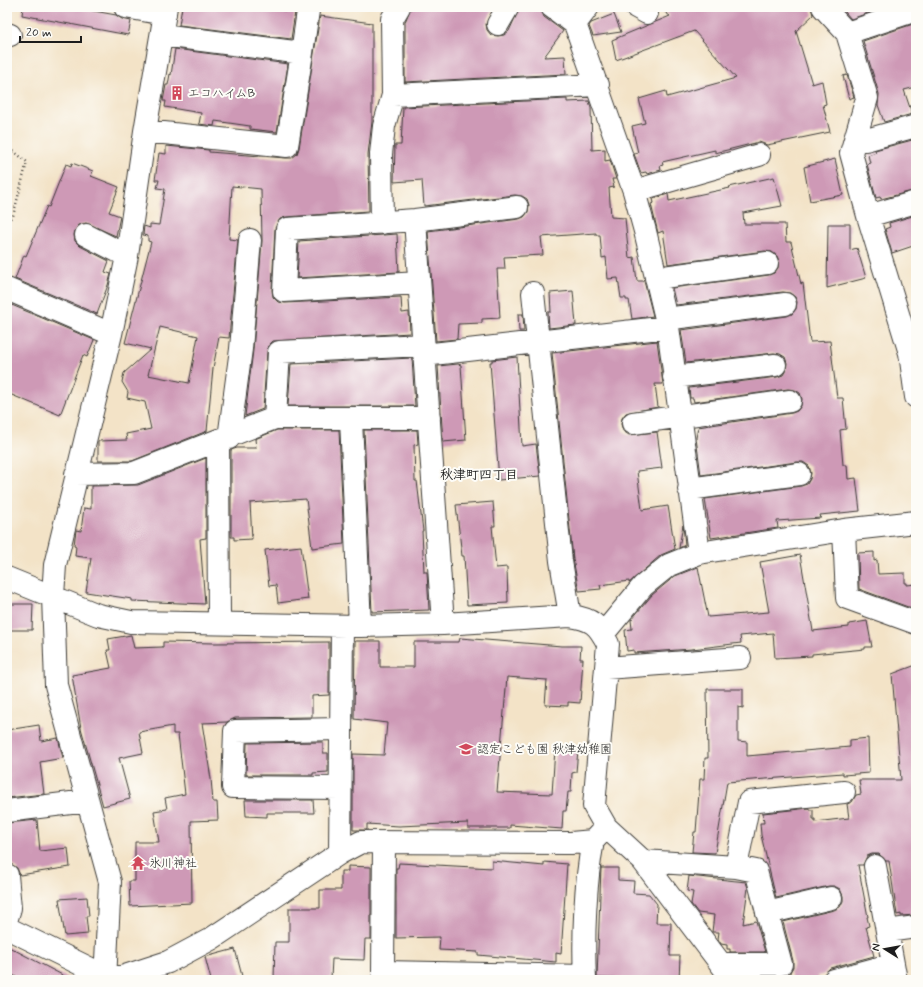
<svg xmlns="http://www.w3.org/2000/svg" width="923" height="987" font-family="Mynerve,'Klee One',sans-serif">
	<rect width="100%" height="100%" fill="#fdfcf7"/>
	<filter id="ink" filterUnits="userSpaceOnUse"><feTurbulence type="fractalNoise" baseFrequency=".025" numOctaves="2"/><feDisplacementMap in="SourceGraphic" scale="8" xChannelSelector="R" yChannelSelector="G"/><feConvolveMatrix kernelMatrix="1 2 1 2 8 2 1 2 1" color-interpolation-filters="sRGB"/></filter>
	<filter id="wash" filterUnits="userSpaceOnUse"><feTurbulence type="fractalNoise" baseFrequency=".012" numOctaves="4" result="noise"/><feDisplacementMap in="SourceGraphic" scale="16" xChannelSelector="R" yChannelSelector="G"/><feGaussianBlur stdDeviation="0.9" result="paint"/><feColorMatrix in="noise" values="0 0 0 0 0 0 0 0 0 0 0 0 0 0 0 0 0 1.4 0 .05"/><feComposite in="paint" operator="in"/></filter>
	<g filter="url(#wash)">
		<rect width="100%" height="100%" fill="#f3e3c7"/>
		<g id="blocks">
			<!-- building -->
			<path fill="#ce99b6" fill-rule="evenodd" d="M23,7H72L116,15L122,19L131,21L128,35L22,15Z
				M182,7H250L295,12L291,39L179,25Z
				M411,7H494L486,24L487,30L491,35L498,36L504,35L509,31L520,7H540L544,17L563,31L544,57L565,56L566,74L405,82V22Z
				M658,7H811L813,15L796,31L812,84L822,81L826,104L823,105L830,132L767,145L759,142L715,153V150L662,162L663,165L660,166L661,170L647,174L646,172L641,173L634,154L638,153L632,126L645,123L639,99L666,91L667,97L736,78L694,31L616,60L612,40L670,16Z
				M843,7H885L851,19L845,12Z
				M614,14L621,32L593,36L589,26L591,23Z
				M320,16L372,23V122L368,154L369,211L286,217L280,219L275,228L272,290L273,297L278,302L285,303L401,297L402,313L409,312L410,333L273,341L269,345L267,351L263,409L245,416L253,350L262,241L261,189L232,186L229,239L238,240L229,338L219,337L213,368L207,431L132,461H98V441L127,440L126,434L151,429L145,402L127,398L128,392L122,382L124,373L151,349L125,343L151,242L148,241V236L143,235L144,226L150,228V224L159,225L165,189L157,188L159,180H155L159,153L166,154V146L209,150V152L286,158H292L297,154L299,148ZM160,327L198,336L189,383L148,375Z
				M916,23V87L904,90L912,114L884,122L878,105L879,94L863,41Z
				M175,49L288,64L277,132L250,129V126L215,121L214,126L199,124L201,113L165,107L166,101H163L166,85H168L170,74L171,75Z
				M847,75L854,97L849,99L843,76Z
				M567,99V102L589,101L591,108L592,150L605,149V161L610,160L616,179H612L614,187L609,188L611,217L625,218L629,258L634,257L637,281H644L653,316L632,319L629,300H626V298H621L618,278L608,279L606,257L602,258L600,235H596V233L541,237L543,255L504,257L505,269H497L500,318L482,319V323L458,324L457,339L436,341L428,231L519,219L524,217L528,212L529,205L527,199L522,196L515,195L424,206L422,180L394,182L395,145H401L403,107Z
				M916,139V190L881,199L880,197L876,198L867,164L870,163L868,155L876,152L875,150Z
				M835,159L843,195L810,201L804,167Z
				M72,163L93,171L91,176L119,187L109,212L120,216L116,236L86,223L79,225L75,230L74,235L75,241L80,246L109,261L105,272L111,274L108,285L97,314L15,279L24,255L26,256L47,206L49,207L66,164L71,166Z
				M774,177L782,206L743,213L744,224H785L786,242H791L801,284L803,283L810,342L830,341L837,398H843L846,429L840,430L843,465H847L848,479L856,478L860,511L820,515L821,518L777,521L778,528L711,538L705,499L801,486L807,484L810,479L811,473L809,466L803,462H797L701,475L696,438L698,427L792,413L797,411L801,406L802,399L800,393L795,390L788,389L694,402L693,398H690L689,388L777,377L783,375L786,370L787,363L785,357L780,354L774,353L686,363L681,330L787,316L792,314L796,309L797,302L795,297L790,293L783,292L676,305L672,288L769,275L774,273L778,268L779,261L777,256L772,252L765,251L668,264L663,231L658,233L651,204L654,203L653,199L668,194L669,201L730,188L729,187Z
				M916,215V245L892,253L885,229L890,227L889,223Z
				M828,224H850V250L857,248L866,278L827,288Z
				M397,234L399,272L297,278L299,241Z
				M573,291L576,325L549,328L548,312H551L550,293Z
				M7,303L94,340L87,357L83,355L60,415L7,393Z
				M518,314H523L524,331H519Z
				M657,341L663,384H655L658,407L626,413L622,418L621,424L623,431L629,435L657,432L662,468L637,471L642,510L668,506L675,549L661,555L629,583V581L600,585L601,589L579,591L573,559L552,353Z
				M517,357L522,446L536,444L540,476L499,480L490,362H492V360Z
				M412,358L415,406H288L291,364Z
				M458,364L461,365L466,440L443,442L438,366Z
				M277,430H339L344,544L312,548L306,499L250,503L252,539L234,540V537H231V450L237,448H256L255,439Z
				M364,430H417L418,444L414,445L415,481H417L423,531H422L424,572H427L429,610L372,612Z
				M206,458V538L200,539L205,604L132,601V599L86,592L91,558L75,556L76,546L74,545L76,530L81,531L84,508L91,509V486L138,485Z
				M493,502L495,526H492L496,568L507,567L508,603L467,605L464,556H462L456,505Z
				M683,525L685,545L679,548Z
				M301,546L308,599L278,603L276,585L269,586L265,550Z
				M874,552V561L877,560L878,574L905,573V583H907V585L916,584V606L908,607L859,589L858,553Z
				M800,555L813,631L849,627V624L867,621L872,647H865V649L812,654V656L775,658L773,633L740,636L741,643L692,649L634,653V650L627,651L625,630L632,629L631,620L652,595L675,576L698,567L708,617L769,612L760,562Z
				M7,604H33L32,630H7Z
				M131,635L134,648L163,647V642L214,643L329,642V695L312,696V717L235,718L227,722L202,723L211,779L213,802H217L218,820L191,821L192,903L130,906L129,881H135V842H159L154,811L167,809L165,798L185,794L178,734H173V726L139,732L143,753L119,758L130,799L103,806L81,728L72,675L111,668L107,650H110L108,639Z
				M460,638L562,646H581L580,659H583L580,703L568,702V706L545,705L547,680L507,677L497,792L552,794L555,749L578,750L576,772L572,773L571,792H568L566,811H563L562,829L510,825V828H468V823L399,826L367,824V830H353V754L384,755L387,723L354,719L355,641H380V667H414V642H459Z
				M916,665V915L901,916V914L897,915L889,861H886L879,854H872L867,856L863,865H858L868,917H867L869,926L866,927L874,956L830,968L823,975L818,976L819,980H792L790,972L793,967V961L783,922L834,910L840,907L843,901V896L840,889L834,886H829L776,898L761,835L760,823H764L763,813L809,808V810H813V819H815V822L849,818L847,804L852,802L856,795L861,794L859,780H901L892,674Z
				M707,689H743V708L738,707V741L747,742V756L850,747V740L868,738L869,773L843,775V773L727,782L715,853L692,852L694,832H696L700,779H704L705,758H708Z
				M39,725L41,741L58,738L63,758L40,762L44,794L7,798V730Z
				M323,742V753H328V772L313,773V775H246L247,743Z
				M245,800H313L314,813H267V817L246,816Z
				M37,820L40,851L68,848L70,867L20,875L17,868L9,863L7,823Z
				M492,861L544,866V862L567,864L561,954L556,953V962L478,955V952L439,950L440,937L396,938V868H398L399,863L492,868Z
				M348,866L371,867V939H365L364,960L332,959L331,978L274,979L275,942H289V908H320V890H341V871H348Z
				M601,868H618V880L634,881L633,893L649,894L657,904L656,923H671L670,956H680L679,980L597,978Z
				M689,876L746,882L748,888L743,924L756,921L765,952H730V949H727V945L721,944L718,939L719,932H712L714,915L698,913L691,904L693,892L687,891Z
				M87,897L89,916H86L88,934L65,936L59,899Z
				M7,946L47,967L72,980H22L7,972Z
				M235,949L243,980H211L205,957Z"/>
		</g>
	</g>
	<g filter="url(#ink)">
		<use href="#blocks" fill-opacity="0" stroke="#3c3a36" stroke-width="1"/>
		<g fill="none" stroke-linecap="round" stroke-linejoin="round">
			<defs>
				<path id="minor" d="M125,7L165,14
					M552,7L575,24L634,191L645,231L668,327L699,553
					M636,7L647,13
					M823,7L847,33L867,98L851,153L868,216L910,353L916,397
					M498,24L508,7
					M575,24L588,7
					M847,33L916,10
					M7,34L10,35
					M302,53L308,11
					M393,95L598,85
					M145,131L287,146L302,53L162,35
					M855,139L866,140L916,126
					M634,191L759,155
					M868,216L916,202
					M415,220L443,624
					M382,223L381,154L384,126L393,95L392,19L399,7
					M86,235L127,256
					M656,278L767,263
					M419,283L284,291L287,229L415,220L517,207
					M7,289L111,334
					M533,293L561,561L570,616
					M665,319L785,304
					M424,355L668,327
					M674,377L775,365
					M275,418L279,352L423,345
					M351,419L360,626
					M633,423L790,401
					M229,438L241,349L250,240
					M218,441L219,622
					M76,474L134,473L275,418H429
					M689,489L799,474
					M844,530L847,598L916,623
					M7,578L98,615L131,622L360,626L443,624L570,616C592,619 598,624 608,644L594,806L606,827L643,861L733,980
					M603,634L643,586L669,565L699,553L844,530L916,522
					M606,668L740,658
					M340,788L233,787L235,731L341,729
					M7,811L87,801
					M384,843L383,972L585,976
					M340,853L342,626
					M643,861L736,867L756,871L781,964H721
					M875,866L896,980
					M736,867L749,802L844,792
					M7,875L10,908L7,918
					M767,913L831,898
					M7,928L105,976L122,977L168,962L211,939L340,853L361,842L571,843L593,841L606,827
					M887,931L916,927
					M105,980L110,882L56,685L53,596L55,565L111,334L127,256L145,131L166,7
					M585,980C583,938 585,882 593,841
					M834,980L893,964"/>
			</defs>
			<!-- minor casing -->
			<use href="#minor" stroke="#3c3a36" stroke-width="24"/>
			<!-- path -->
			<path stroke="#3c3a36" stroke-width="2.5" stroke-dasharray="1 3" stroke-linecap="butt" d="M7,146L27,162L13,216L7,221"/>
			<!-- minor -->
			<use href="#minor" stroke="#fff" stroke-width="22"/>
		</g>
	</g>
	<!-- icons -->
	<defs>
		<symbol id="building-bare" viewBox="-9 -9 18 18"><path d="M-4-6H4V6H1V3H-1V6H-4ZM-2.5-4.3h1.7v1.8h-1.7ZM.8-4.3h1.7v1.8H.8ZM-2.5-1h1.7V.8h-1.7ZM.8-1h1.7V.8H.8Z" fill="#d1495b" stroke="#fdfcf7" stroke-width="2.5" paint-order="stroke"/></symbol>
		<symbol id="school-bare" viewBox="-9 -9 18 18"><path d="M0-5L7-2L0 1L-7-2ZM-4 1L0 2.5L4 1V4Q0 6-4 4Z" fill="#d1495b" stroke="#fdfcf7" stroke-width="2.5" paint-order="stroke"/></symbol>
		<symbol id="temple-bare" viewBox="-9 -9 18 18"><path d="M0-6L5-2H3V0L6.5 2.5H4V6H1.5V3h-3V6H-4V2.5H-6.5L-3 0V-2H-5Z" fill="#d1495b" stroke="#fdfcf7" stroke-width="2.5" paint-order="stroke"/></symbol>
	</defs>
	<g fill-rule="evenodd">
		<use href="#building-bare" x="167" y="83" width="20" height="20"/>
		<use href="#school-bare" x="456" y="739" width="20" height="20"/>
		<use href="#temple-bare" x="128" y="853" width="20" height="20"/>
	</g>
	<g text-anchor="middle" stroke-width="4" stroke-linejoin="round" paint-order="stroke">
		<!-- poi labels -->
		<g font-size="12" fill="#1c1c1c" stroke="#fdfcf7" text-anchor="start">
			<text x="188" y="97">エコハイムB</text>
			<text x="477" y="753">認定こども園 秋津幼稚園</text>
			<text x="149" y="867">氷川神社</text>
		</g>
		<!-- neighbourhood labels -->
		<g font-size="13" font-weight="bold" fill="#1c1c1c" stroke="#fdfcf7">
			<text x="479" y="479">秋津町四丁目</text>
		</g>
	</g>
	<!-- margin -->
	<rect width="923" height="987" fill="none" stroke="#fdfcf7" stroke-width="24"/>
	<!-- north arrow -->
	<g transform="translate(885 949) rotate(281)" stroke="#fdfcf7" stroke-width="3" paint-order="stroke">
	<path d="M0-3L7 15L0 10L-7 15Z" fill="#1c1c1c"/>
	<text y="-6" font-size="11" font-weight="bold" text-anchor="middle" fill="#1c1c1c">N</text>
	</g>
	<!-- scale -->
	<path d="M20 36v6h61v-6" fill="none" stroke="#1c1c1c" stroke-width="2"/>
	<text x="26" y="36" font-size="12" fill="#1c1c1c" stroke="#fdfcf7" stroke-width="3" paint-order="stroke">20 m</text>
</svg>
